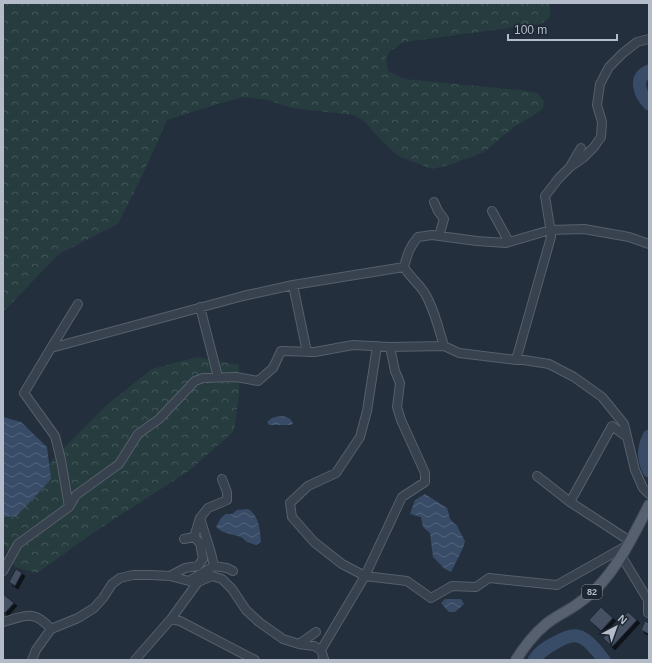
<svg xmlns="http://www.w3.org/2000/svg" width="652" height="663" font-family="Arial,sans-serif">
	<defs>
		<pattern id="forest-crowns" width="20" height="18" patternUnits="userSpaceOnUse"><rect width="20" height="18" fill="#263c3f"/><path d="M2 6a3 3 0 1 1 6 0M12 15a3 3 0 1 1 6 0" fill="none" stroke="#435659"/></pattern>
		<pattern id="water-waves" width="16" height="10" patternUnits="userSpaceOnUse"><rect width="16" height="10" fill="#394c67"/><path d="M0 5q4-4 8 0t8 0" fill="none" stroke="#53647b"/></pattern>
		<filter id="shadow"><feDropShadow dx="3" dy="3" stdDeviation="0" flood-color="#0009"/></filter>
	</defs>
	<rect width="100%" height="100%" fill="#242f3e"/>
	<!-- forest -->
	<path fill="url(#forest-crowns)" d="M3,3H548L550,6V17L541,24L404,42L390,51L386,58L388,71L404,79L519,90L537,93L544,101L543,108L533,116L514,127L484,152L453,164L432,169L398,156L375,134L365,122L354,115L292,108L268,100L244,97L221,103L167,120L142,176L118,224L59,254L3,312Z
		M197,357L239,365V394L234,431L190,470L93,533L37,573L15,567L3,543V521L4,515L30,482L109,403L152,369Z"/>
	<!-- water -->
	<path fill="url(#water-waves)" d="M279,416C285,416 291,417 293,424L290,425H269L267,422L272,418Z
		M3,417L21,422L47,447L51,479L34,498L16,516L3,517Z
		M425,494L447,508L450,519L457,526L465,541L463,548L451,572L445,569L433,557L430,533L423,527L421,517L410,514L415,500Z
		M248,509C259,515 260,530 261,542L256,545L247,542L241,537L223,532L216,527L221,518L226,514H232L237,510Z
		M445,599H461L464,604L455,612H449L441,603Z"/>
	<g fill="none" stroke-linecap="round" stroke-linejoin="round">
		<!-- river -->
		<path stroke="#394c67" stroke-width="13" d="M649,71C633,78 640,94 649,104
			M649,436C643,449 643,458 649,471
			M534,660C539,652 546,648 553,644C573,632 581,632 596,650C599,653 601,657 604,660"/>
	</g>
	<!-- building -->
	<path fill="#455162" stroke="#1f2835" filter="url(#shadow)" d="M16,569L22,573L15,586L9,582Z
		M3,594L14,603L5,613L3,611Z
		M601,607L613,618L601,631L589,620Z
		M628,612L637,620L612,647L603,638Z
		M645,621L649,623V634L641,630Z"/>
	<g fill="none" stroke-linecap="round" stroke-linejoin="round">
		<defs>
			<path id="minor" d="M571,165L581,148
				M434,202L438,211L444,219L439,236
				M492,211L509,242
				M404,267C407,255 410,246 418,237L432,235L477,241L506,243L550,230L584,229L629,237L649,244
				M293,285L307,352
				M200,307L218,377
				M377,346L367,411L360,437L336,473L308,486L290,503L292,517L314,542L342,564L365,576L407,581L431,598L452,586L476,587L489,578L557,585L628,545
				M51,348L78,304
				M516,360L551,237V233L545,196L559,178L570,167L583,158L594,147L601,137L602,122L597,105L600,84L609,67L623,53L637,42L649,39
				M537,476L570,502L630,541
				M222,479L227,492V500L208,508L200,518L211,553L214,566L227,568L233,571
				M570,502L612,426L627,437
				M69,507L76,495L119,464L138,434L159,419L195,381L203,378L236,377L258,381L273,368L281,351L315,352L353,345L390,347L444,346
				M184,539L194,537
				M622,557L648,600V613
				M3,571L18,544L69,507L61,460L55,436L24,393L51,348L243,296L293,285L404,267C409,276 418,283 424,292C434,308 438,327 444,346L459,353L516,360H524L549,364L574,377L602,397L624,424L635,470L643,488L649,494
				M170,576L185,568L198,566L203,559L200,543L194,537L200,518
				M189,581L214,566
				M171,619L198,582
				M3,622C25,616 34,609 51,629L78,618L94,608L103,598L112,584L120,578L133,575H151L170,576L189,581L198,582L212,576L222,579L232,589L246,610L259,622L283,639L299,644L314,646L321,650L324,659L322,660
				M299,644L316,632
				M321,650L365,576L402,497L425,482V473L401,420L397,407L400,383L395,371L390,347
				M32,660L36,650L51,629
				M135,660L171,619L180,621L255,660"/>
			<path id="major" d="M516,660C524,647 533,635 545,625C554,617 566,612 576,605C583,600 591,594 597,588C620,564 634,534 649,505"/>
		</defs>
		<!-- minor casing -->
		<use href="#minor" stroke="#565f6c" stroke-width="10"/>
		<!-- major casing -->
		<use href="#major" stroke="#414a57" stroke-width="12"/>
		<!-- minor -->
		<use href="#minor" stroke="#38414e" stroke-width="8"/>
		<!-- major -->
		<use href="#major" stroke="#56606e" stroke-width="10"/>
	</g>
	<g text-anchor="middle" stroke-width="3" stroke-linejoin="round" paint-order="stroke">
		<!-- shield labels -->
		<rect fill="#1d2633" stroke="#878f9c" stroke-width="1" x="582" y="585" width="20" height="14" rx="3"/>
		<g font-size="9" font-weight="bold" fill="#b4bcc9">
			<text x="592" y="595">82</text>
		</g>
	</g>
	<!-- border -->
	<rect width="652" height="663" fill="none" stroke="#b4bcc9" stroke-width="8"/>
	<!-- north arrow -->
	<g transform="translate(616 627) rotate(41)" stroke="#1d2633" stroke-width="3" paint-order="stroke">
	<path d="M0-3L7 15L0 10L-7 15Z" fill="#b4bcc9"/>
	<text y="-6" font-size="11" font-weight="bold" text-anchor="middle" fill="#b4bcc9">N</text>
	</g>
	<!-- scale -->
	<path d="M508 34v6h109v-6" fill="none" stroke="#b4bcc9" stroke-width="2"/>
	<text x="514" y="34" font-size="12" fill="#b4bcc9" stroke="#1d2633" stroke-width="3" paint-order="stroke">100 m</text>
</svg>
